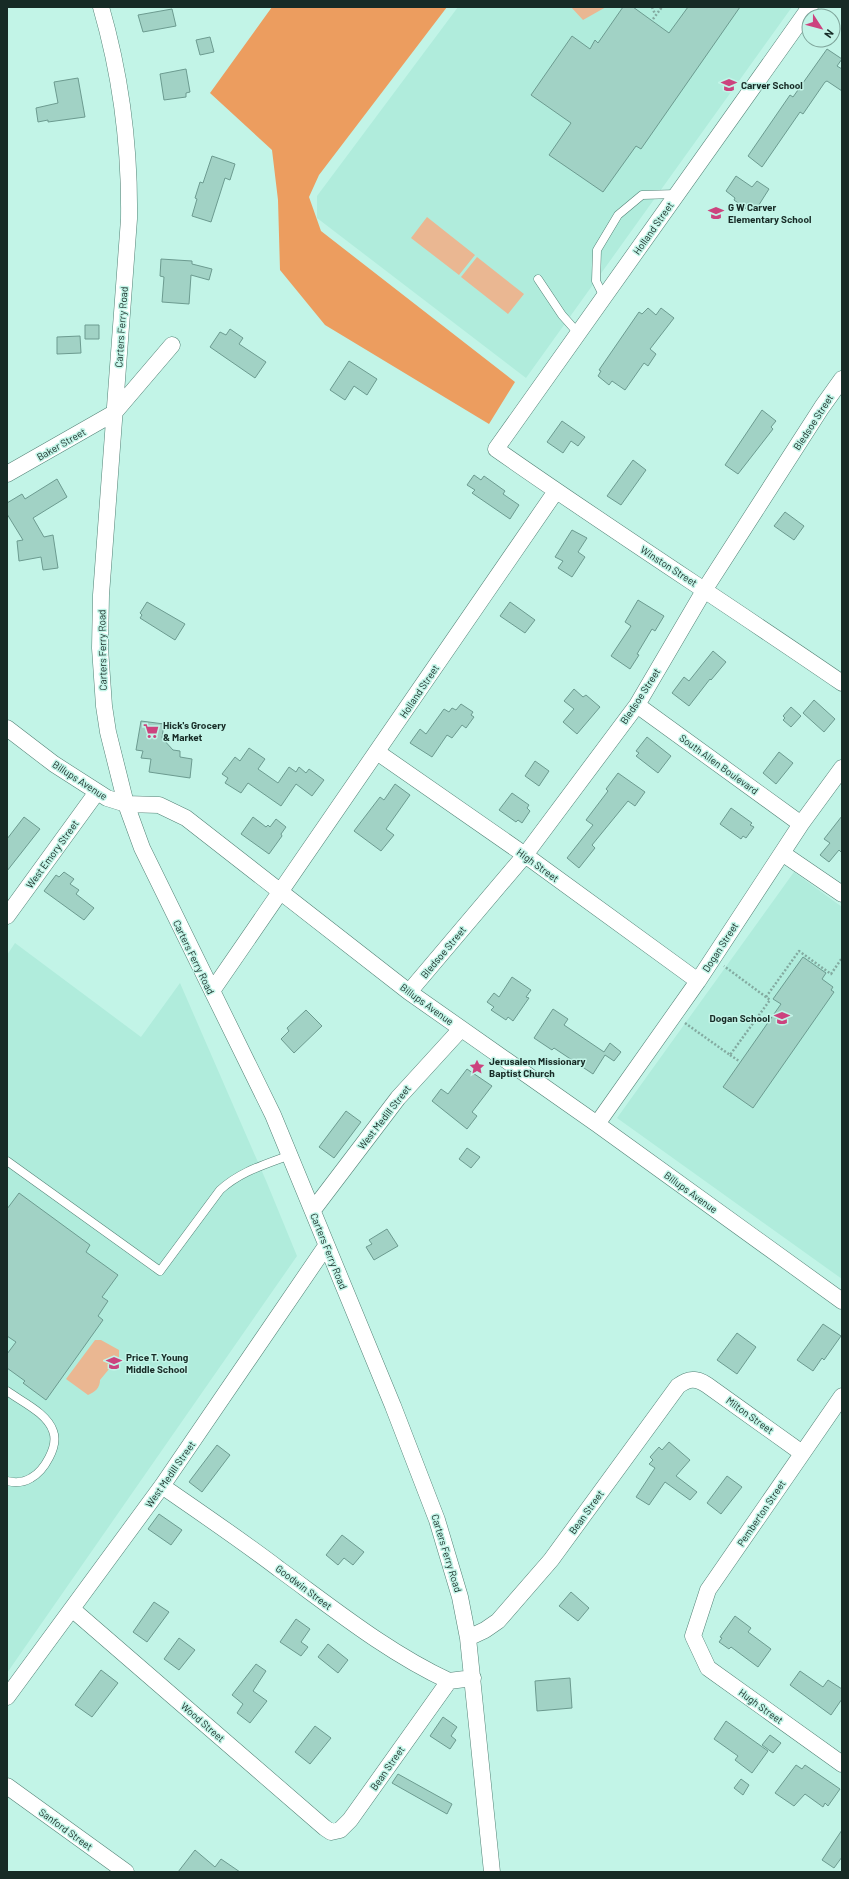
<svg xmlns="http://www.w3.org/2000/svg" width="849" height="1879" font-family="Barlow,sans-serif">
	<rect width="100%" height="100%" fill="#c2f4e7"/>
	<!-- built -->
	<path fill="#b0ecdc" d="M458,7H792L526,378L317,218V196Z
		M794,872L842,907V1279L617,1118Z
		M15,943L141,1037L180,983L267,1183L297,1256L7,1673V955Z"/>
	<!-- green -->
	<path fill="#eab792" d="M571,7H606L583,20Z
		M427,217L475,255L459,275L411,238Z
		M477,257L524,294L508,314L461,277Z
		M95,1340H101L119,1350V1357L100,1380C100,1388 95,1392 88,1395L66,1379Z"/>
	<!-- forest -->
	<path fill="#ec9d5f" d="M272,7H447L319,175L309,197L321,231L515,382L489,424L325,325L280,270L278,200L272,150L210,93Z"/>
	<!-- building -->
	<path fill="#a1d2c5" stroke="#6c9b90" d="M623,7H633L669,33L688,7H740L641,149L636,146L603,192L549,155L571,123L531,95L572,36L590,49L595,40L598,43Z
		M172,9L176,26L143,32L138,15Z
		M210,37L214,52L200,55L196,40Z
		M827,49L842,59L837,66L842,69V91L827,81L825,82L803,114L800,112L762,167L748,156L790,95L793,97Z
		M186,69L190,92L186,93V97L164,100L160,74Z
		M78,78L85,117L48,122V120L38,122L36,108L58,103L54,82Z
		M212,156L235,164L230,180L225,178L211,222L192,216L197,199L195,198L200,182L203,183Z
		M736,176L752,187L757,181L769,189L755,211L750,207L748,210L734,200L735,198L726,191Z
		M161,259L192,261V264L212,269L209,280L191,275L189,304L162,302L164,277L160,276Z
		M648,308L656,315L661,308L674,318L650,349L656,354L648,366L644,363L625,390L612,381L609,385L598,376L601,371L599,370L639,312L642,314Z
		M85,325H99V339H85Z
		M230,329L243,338L239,344L266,362L255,378L210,347L220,332L226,335Z
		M80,336L81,353L57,354V337Z
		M349,361L377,379L367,395L354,386L345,400L330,390Z
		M762,410L776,421L771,427L773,429L738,474L725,465Z
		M562,421L585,437L578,446L571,441L563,453L547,442Z
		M633,460L646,470L621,505L607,496Z
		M474,475L481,480L484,476L505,491L503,494L519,505L510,519L472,493L475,490L467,485Z
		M57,479L67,497L33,518L44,537L53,535L58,568L43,570L41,557L19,561L17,541L23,540L7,514V503L22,494L25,499Z
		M785,512L804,526L794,540L774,526Z
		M572,530L587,538L578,552L585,557L572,577L558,568L563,561L555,557Z
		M638,600L664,616L655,631L652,629L637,654L639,655L630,669L611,656L631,626L625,622Z
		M147,602L185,624L175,640L140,618L142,615L140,613Z
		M510,602L535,620L525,633L500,616Z
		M713,651L726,662L711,680L710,679L689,706L672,693L684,677L689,681Z
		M574,689L583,697L586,695L600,707L577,734L563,722L574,709L564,701Z
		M814,700L835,719L824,732L803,713Z
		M461,704L473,712L471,715L474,717L466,728L462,725L452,738L447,735L432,757L410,743L420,729L426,734L444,709L449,712L452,708L456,710Z
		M791,707L801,716L791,727L783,720L785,718L783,716Z
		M141,721L164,724L162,738L173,750L180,751V757L192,759L190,778L149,772L151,759L141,758L143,751L136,750Z
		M647,737L671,756L658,773L636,756L639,753L636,751Z
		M249,748L265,759L258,769L278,783L289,767L296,772L299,767L306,773L309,769L324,780L312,796L296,784L281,806L248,783L241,793L225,783L228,778L222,774L235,757L240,761Z
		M779,752L793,763L776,784L763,773Z
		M535,761L549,771L539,786L525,776Z
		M618,773L645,792L635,806L628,801L592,845L595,848L579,868L567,858L593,825L586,820L608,791L606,789Z
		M395,784L410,795L386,829L394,835L381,851L354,831L380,797L384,800Z
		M512,793L529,805L527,808L530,811L522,823L518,820L516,822L499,810Z
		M731,808L752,823L750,825L754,827L746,838L743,836L741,839L720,824Z
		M842,816V853L839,850L829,862L820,855L830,843L824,839Z
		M24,817L40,829L7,871V839Z
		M253,817L266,827L268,825L270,827L276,819L286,827L281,834L282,836L269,854L241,834Z
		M64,872L74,879L70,884L79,890L76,894L94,908L84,920L44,891L56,875L59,877Z
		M803,957L826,973L822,979L833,987L831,990L834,992L753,1108L723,1087L781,1004L773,999Z
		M512,977L531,990L526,997L529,998L513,1021L508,1017L506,1020L491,1010L494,1007L487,1002L494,993L499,997Z
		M553,1009L568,1019L564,1025L604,1052L610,1043L621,1052L614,1061L605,1055L593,1074L554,1048L552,1050L534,1038Z
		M306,1010L322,1026L294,1053L281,1039L289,1031L287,1028Z
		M467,1069L492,1086L472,1112L477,1116L467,1129L432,1101L441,1089L448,1094Z
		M346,1111L361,1122L334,1158L319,1147Z
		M467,1148L480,1157L471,1168L459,1159Z
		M19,1193L90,1245L86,1252L118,1275L102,1297L108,1301L98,1316L103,1320L46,1400L23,1383L25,1381L7,1368V1354L16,1342L7,1336V1209Z
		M387,1229L398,1246L374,1260L366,1247L372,1244L369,1240Z
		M823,1324L841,1336L824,1360L822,1358L813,1371L797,1360Z
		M737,1333L756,1347L737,1374L717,1360Z
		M669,1442L690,1460L676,1476L697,1492L690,1500L665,1482L649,1505L636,1497L655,1468L649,1464L653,1460L650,1457L659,1447L662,1450Z
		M217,1445L230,1455L202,1492L189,1482Z
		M727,1476L742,1487L721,1514L707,1503Z
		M159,1514L182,1530L171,1545L148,1529Z
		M342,1535L364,1552L353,1565L344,1558L338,1565L326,1555Z
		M571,1592L589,1608L578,1621L559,1606Z
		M154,1602L169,1612L147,1642L133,1632Z
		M735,1616L751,1628L748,1632L771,1649L758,1667L731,1647L729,1649L719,1642L722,1638L720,1637Z
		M296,1619L310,1629L301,1642L308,1647L301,1656L280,1642Z
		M179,1638L195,1650L179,1670L164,1659Z
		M328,1644L348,1660L338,1673L318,1657Z
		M256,1664L266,1671L253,1691L267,1701L250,1723L237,1713L243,1704L232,1695Z
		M101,1670L118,1683L92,1717L75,1705Z
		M800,1671L823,1687L828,1680L842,1689V1699L831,1715L790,1685Z
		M570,1678L572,1708L537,1711L535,1681Z
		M443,1717L457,1727L451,1736L456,1740L450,1749L430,1736Z
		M726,1721L768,1751L752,1773L735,1760L738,1756L714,1739Z
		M315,1726L331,1738L310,1764L295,1752Z
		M770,1735L781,1743L773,1753L762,1745Z
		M796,1765L802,1769L805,1765L840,1789L828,1806L825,1803L823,1807L805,1794L794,1806L775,1793Z
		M398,1774L452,1804L447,1814L392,1783Z
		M741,1779L749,1785L743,1795L734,1788Z
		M842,1830V1857L834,1868L822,1860Z
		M195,1850L215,1867L221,1859L240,1872H178Z"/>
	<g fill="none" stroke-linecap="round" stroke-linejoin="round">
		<defs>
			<path id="service" d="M538,279L562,315L578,333
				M604,297L596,281L597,250L618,215L642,195L676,194
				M7,1161L160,1271L220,1190C241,1171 264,1165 290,1155
				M7,1391C22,1402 47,1413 53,1431C59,1446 44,1471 31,1478C23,1483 15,1483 7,1481"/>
			<path id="minor" d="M101,7C121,76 130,147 129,219L101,595L100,648L104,706L108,732L126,804L142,848L273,1115L393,1406L437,1520L460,1597L468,1638L492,1872
				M810,7L496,449C610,529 727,604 842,683
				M7,474L114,413L172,345
				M637,705L801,824
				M7,728L54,764L107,798L126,804L159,805L186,818L409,992L597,1124L842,1301
				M377,752L525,855L698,981
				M782,853L842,894
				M7,916L97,792
				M212,991L556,491
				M409,992L525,855L637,705L705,589L822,407L842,379
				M597,1124L698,981L801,824L842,768
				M313,1210L398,1098L461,1029
				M842,1396L708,1590L693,1636L708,1668L842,1764
				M162,1486C201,1513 241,1540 279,1569C334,1609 387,1652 449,1681
				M72,1609L325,1828L331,1832L340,1830L350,1820L449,1681L473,1678
				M468,1638L485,1630L498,1621L551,1560L678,1386C689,1378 696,1378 707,1385L802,1453
				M7,1697L162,1486L326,1246
				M7,1786L126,1872"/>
		</defs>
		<!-- service casing -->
		<use href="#service" stroke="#538276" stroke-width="9"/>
		<!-- minor casing -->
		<use href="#minor" stroke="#538276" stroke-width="17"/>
		<!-- path -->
		<path stroke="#83aaa0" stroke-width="2.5" stroke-dasharray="2 2" stroke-linecap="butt" d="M652,7L655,14
			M653,19L662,7
			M766,997L799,951L831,974L842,958
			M685,1023L730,1055L770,1000L724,966
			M730,1055L739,1061"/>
		<!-- service -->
		<use href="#service" stroke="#fff" stroke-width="8"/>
		<!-- minor -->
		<use href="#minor" stroke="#fff" stroke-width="16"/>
	</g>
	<!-- icons -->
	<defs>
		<symbol id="school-bare" viewBox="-9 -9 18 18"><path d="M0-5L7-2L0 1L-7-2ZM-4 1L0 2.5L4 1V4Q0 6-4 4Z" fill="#cc437e" stroke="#c2f4e7" stroke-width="2.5" paint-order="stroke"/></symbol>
		<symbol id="supermarket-bare" viewBox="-9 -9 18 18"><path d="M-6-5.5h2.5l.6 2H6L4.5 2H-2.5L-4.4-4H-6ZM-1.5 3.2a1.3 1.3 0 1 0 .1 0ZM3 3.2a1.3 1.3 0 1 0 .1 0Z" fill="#cc437e" stroke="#c2f4e7" stroke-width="2.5" paint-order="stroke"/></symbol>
		<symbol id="sight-bare" viewBox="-9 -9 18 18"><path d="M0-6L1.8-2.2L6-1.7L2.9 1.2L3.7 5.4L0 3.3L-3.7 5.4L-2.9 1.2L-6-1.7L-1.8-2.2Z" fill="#cc437e" stroke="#c2f4e7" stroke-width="2.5" paint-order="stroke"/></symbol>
	</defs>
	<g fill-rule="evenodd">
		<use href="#school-bare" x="718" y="74" width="22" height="22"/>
		<use href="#school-bare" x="705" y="202" width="22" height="22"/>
		<use href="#supermarket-bare" x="140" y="720" width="22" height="22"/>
		<use href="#school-bare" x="771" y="1007" width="22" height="22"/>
		<use href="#sight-bare" x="466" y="1056" width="22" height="22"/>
		<use href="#school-bare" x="103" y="1352" width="22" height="22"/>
	</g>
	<g text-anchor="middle" stroke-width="3" stroke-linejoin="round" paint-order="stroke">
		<!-- poi labels -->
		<g font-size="10" font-weight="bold" fill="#172b26" stroke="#c2f4e7" text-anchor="start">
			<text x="741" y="89">Carver School</text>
			<text x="728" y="211">G W Carver<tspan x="728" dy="12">Elementary School</tspan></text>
			<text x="163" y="729">Hick's Grocery<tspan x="163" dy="12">&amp; Market</tspan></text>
			<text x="770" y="1022" text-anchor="end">Dogan School</text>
			<text x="489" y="1065">Jerusalem Missionary<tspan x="489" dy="12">Baptist Church</tspan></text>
			<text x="126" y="1361">Price T. Young<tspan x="126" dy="12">Middle School</tspan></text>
		</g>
		<!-- street labels -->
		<g font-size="10" fill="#172b26" stroke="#c2f4e7">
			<text transform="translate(653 228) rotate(-55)" y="4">Holland Street</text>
			<text transform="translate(121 327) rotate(-86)" y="4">Carters Ferry Road</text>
			<text transform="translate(813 422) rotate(-57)" y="4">Bledsoe Street</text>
			<text transform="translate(61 444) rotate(-30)" y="4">Baker Street</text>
			<text transform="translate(669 566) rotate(33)" y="4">Winston Street</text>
			<text transform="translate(102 650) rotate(-91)" y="4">Carters Ferry Road</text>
			<text transform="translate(419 691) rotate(-56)" y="4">Holland Street</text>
			<text transform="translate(640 696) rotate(-57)" y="4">Bledsoe Street</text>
			<text transform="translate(719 764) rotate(36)" y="4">South Allen Boulevard</text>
			<text transform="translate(80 780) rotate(33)" y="4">Billups Avenue</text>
			<text transform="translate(52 854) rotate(-54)" y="4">West Emory Street</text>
			<text transform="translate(538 865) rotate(36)" y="4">High Street</text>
			<text transform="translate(720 947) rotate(-57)" y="4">Dogan Street</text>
			<text transform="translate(443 952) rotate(-50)" y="4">Bledsoe Street</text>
			<text transform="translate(194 957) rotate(64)" y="4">Carters Ferry Road</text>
			<text transform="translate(427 1004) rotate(36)" y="4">Billups Avenue</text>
			<text transform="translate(384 1117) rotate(-52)" y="4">West Medill Street</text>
			<text transform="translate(691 1192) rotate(36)" y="4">Billups Avenue</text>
			<text transform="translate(329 1251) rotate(68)" y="4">Carters Ferry Road</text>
			<text transform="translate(750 1415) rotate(36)" y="4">Milton Street</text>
			<text transform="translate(170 1474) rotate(-55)" y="4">West Medill Street</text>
			<text transform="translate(586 1512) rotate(-54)" y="4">Bean Street</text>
			<text transform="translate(761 1513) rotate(-56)" y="4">Pemberton Street</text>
			<text transform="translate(447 1553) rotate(73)" y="4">Carters Ferry Road</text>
			<text transform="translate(304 1587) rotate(37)" y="4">Goodwin Street</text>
			<text transform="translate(761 1706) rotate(36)" y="4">Hugh Street</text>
			<text transform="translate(203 1722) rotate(41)" y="4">Wood Street</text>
			<text transform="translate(387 1768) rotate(-55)" y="4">Bean Street</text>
			<text transform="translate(66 1829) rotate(36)" y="4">Sanford Street</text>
		</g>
	</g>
	<!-- border -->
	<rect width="849" height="1879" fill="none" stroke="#172b26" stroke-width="16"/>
	<!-- north arrow -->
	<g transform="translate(821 28) rotate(126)"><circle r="19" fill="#c2f4e7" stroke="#7ea49a"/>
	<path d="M0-3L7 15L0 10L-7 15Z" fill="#cc437e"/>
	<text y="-6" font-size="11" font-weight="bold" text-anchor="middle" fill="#172b26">N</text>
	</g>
</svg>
